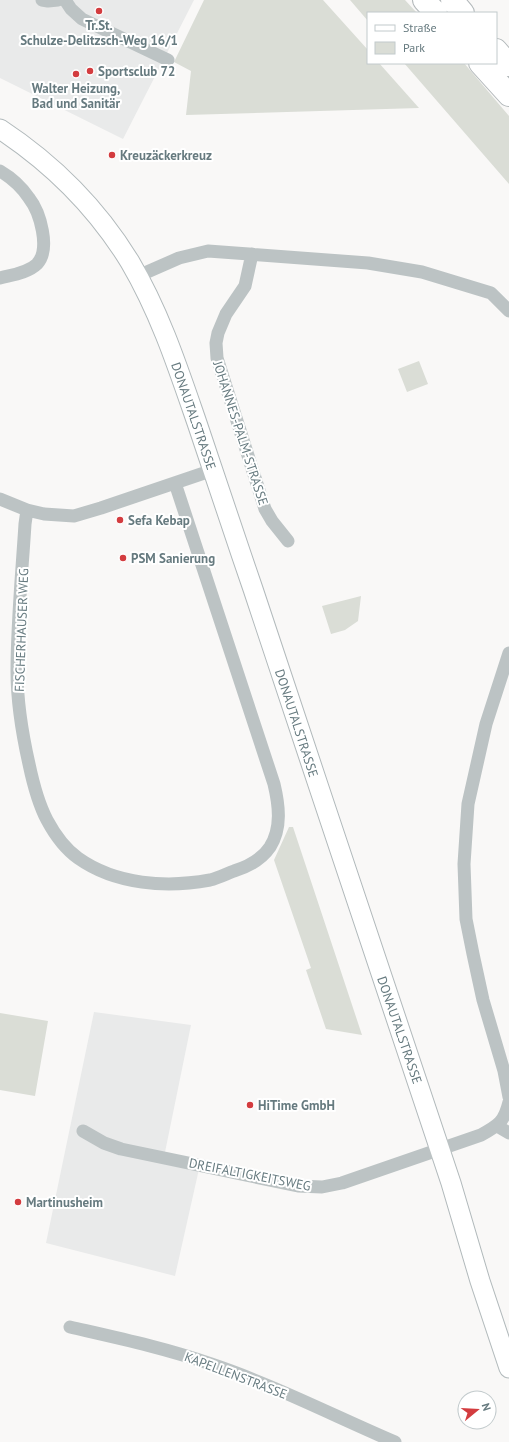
<svg xmlns="http://www.w3.org/2000/svg" width="509" height="1442" font-family="'PT Sans',sans-serif">
	<rect width="100%" height="100%" fill="#f9f8f7"/>
	<!-- built -->
	<path fill="#e9eaea" d="M0,0H194L123,139L0,78Z
		M94,1012L191,1025L163,1162L199,1169L175,1276L46,1243Z"/>
	<!-- green -->
	<path fill="#daddd6" d="M204,0H323L368,50V63H379L419,108L186,115L191,71L174,62Z
		M350,0H405L417,13H368V21Z
		M404,63H464L509,116V184Z
		M419,361L428,384L407,392L398,369Z
		M361,596L358,621L345,630L331,634L322,606Z
		M289,827H293L362,1035L326,1029L306,970L311,968L274,860Z
		M0,1013L48,1021L35,1096L0,1090Z"/>
	<g fill="none" stroke-linecap="round" stroke-linejoin="round">
		<defs>
			<path id="secondary" d="M0,129C53,164 97,208 130,262C160,313 178,368 197,423C216,479 234,534 253,589C319,787 384,985 451,1183L480,1281L509,1368"/>
			<path id="trunk" d="M424,0L436,13
				M452,0L463,13
				M496,50L509,65
				M480,63L509,95"/>
		</defs>
		<!-- secondary casing -->
		<use href="#secondary" stroke="#b1b9bb" stroke-width="21"/>
		<!-- trunk casing -->
		<use href="#trunk" stroke="#b2b8ba" stroke-width="24"/>
		<!-- minor -->
		<path stroke="#bcc3c4" stroke-width="13" d="M42,0L48,1L58,0
			M65,0L71,9L82,19L168,60
			M0,171C12,178 21,186 29,198C40,212 51,249 37,264C28,273 11,275 0,278
			M252,254L245,286L226,314L218,333L216,343L217,358L265,509L272,521L288,541
			M138,276L179,258L208,251L368,263L422,272L491,293L509,311
			M0,499L27,510L44,514L74,516L101,508L213,470
			M27,510L25,524C22,572 17,623 17,671C17,702 22,733 29,764C33,783 38,803 47,820C55,835 64,848 78,858C116,885 167,888 210,880C218,878 226,874 234,871C247,867 262,859 270,847C282,828 279,805 274,784L175,483
			M509,653L486,724L468,804L464,864L466,919L473,954L483,1000L504,1071L509,1097
			M497,1126L509,1133
			M83,1131L104,1143L121,1149L298,1186L322,1187L342,1183L481,1135C499,1125 504,1122 509,1102
			M70,1327C118,1338 165,1348 211,1364C274,1385 334,1416 395,1442"/>
		<!-- secondary -->
		<use href="#secondary" stroke="#fff" stroke-width="19"/>
		<!-- trunk -->
		<use href="#trunk" stroke="#fff" stroke-width="22"/>
	</g>
	<!-- markers -->
	<g fill="#d33c3f" stroke="#fff" stroke-width="1.5">
		<circle cx="99" cy="11" r="4"/>
		<circle cx="90" cy="71" r="4"/>
		<circle cx="76" cy="74" r="4"/>
		<circle cx="112" cy="155" r="4"/>
		<circle cx="120" cy="520" r="4"/>
		<circle cx="123" cy="558" r="4"/>
		<circle cx="250" cy="1105" r="4"/>
		<circle cx="18" cy="1202" r="4"/>
	</g>
	<g text-anchor="middle" stroke-width="4" stroke-linejoin="round" paint-order="stroke">
		<!-- poi labels -->
		<g font-size="13" font-weight="bold" fill="#667a7f" stroke="#fff" text-anchor="start">
			<text x="99" y="30" text-anchor="middle">Tr.St.<tspan x="99" dy="15">Schulze-Delitzsch-Weg 16/1</tspan></text>
			<text x="98" y="76">Sportsclub 72</text>
			<text x="76" y="93" text-anchor="middle">Walter Heizung,<tspan x="76" dy="15">Bad und Sanitär</tspan></text>
			<text x="120" y="160">Kreuzäckerkreuz</text>
			<text x="128" y="525">Sefa Kebap</text>
			<text x="131" y="563">PSM Sanierung</text>
			<text x="258" y="1110">HiTime GmbH</text>
			<text x="26" y="1207">Martinusheim</text>
		</g>
		<!-- street labels -->
		<g font-size="13" fill="#667a7f" stroke="#fff">
			<text transform="translate(194 416) rotate(71)" y="5">DONAUTALSTRASSE</text>
			<text transform="translate(241 433) rotate(72)" y="5">JOHANNES-PALM-STRASSE</text>
			<text transform="translate(21 630) rotate(-88)" y="5">FISCHERHAUSER WEG</text>
			<text transform="translate(297 723) rotate(72)" y="5">DONAUTALSTRASSE</text>
			<text transform="translate(400 1030) rotate(71)" y="5">DONAUTALSTRASSE</text>
			<text transform="translate(250 1174) rotate(11)" y="5">DREIFALTIGKEITSWEG</text>
			<text transform="translate(236 1375) rotate(21)" y="5">KAPELLENSTRASSE</text>
		</g>
	</g>
	<!-- legend -->
	<rect x="367" y="12" width="130" height="52" fill="#ffffff" stroke="#c2cacc"/>
	<rect x="375" y="25" width="20" height="6" fill="#ffffff" stroke="#c2cacc"/>
	<text x="403" y="32" font-size="12" fill="#667a7f">Straße</text>
	<rect x="375" y="42" width="20" height="12" fill="#daddd6" stroke="#c2cacc"/>
	<text x="403" y="52" font-size="12" fill="#667a7f">Park</text>
	<!-- north arrow -->
	<g transform="translate(477 1410) rotate(72)"><circle r="19" fill="#ffffff" stroke="#c2cacc"/>
	<path d="M0-3L7 15L0 10L-7 15Z" fill="#d33c3f"/>
	<text y="-6" font-size="11" font-weight="bold" text-anchor="middle" fill="#667a7f">N</text>
	</g>
</svg>
